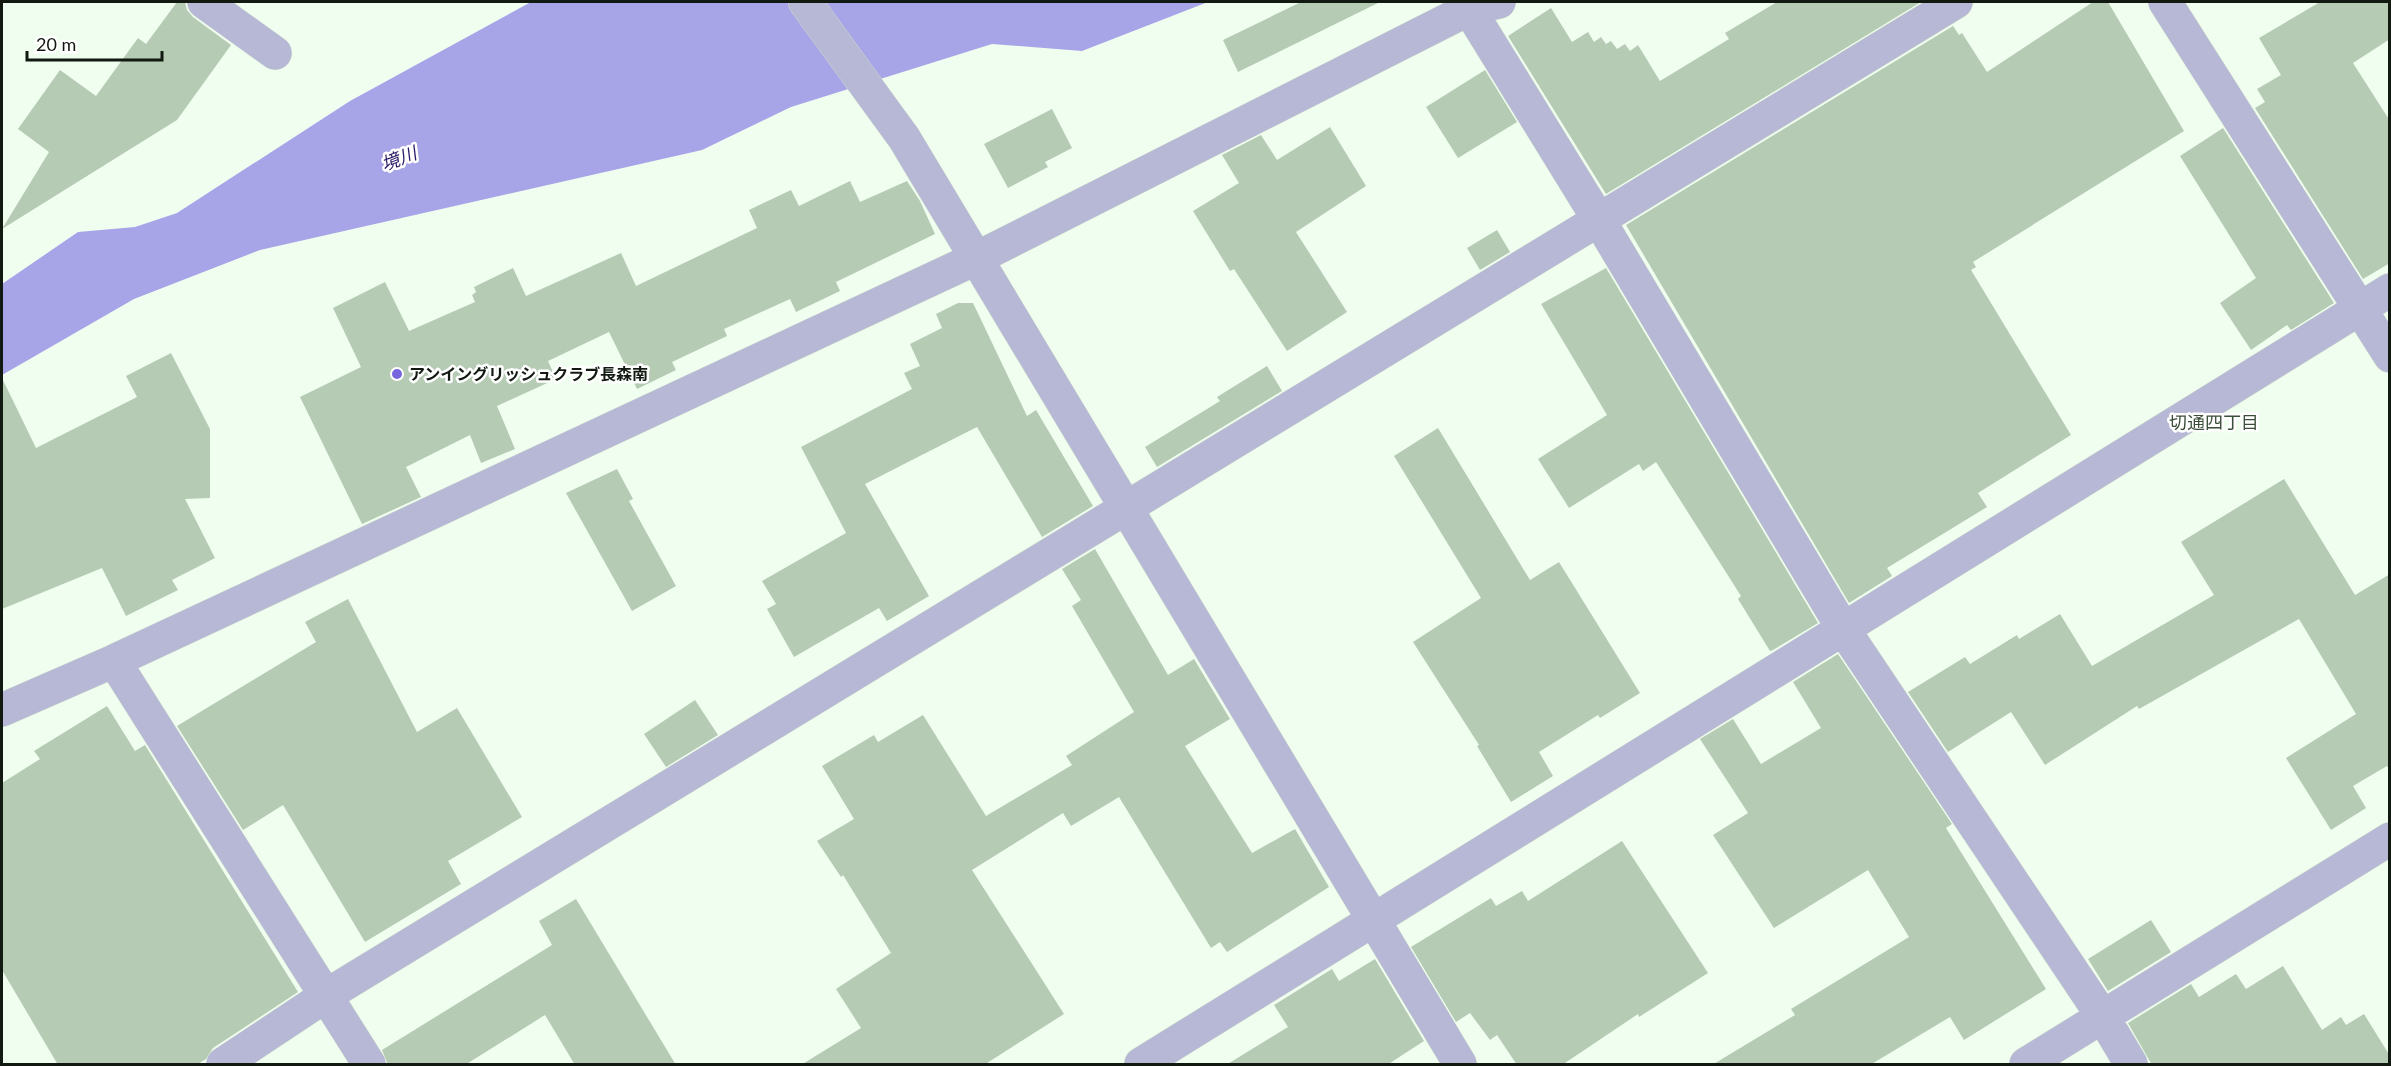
<svg xmlns="http://www.w3.org/2000/svg" width="2391" height="1066" font-family="Lato,'Noto Sans JP',sans-serif">
	<rect width="100%" height="100%" fill="#f0fef0"/>
	<!-- water -->
	<path fill="#a7a4e8" d="M531,2H1208L1082,51L992,44L791,107L702,150L260,250L134,299L2,375V284L78,232L135,227L177,213L350,101Z"/>
	<!-- building -->
	<path fill="#b5cbb4" d="M177,2H185L187,10L193,17L231,45L177,120L2,229L49,152L18,129L60,70L96,96L138,38L146,44Z
		M1301,2H1380L1238,72L1223,40Z
		M1777,2H1921L1606,194L1508,36L1551,8L1572,42L1588,32L1594,42L1601,37L1606,44L1611,41L1617,49L1625,44L1630,51L1638,45L1660,81L1729,39L1725,33Z
		M2093,2H2108L2184,131L1973,262L1976,267L1971,270L2071,435L1978,493L1987,507L1887,568L1892,576L1849,603L1626,225L1953,26L1959,35L1962,33L1987,72Z
		M2320,2H2390V39L2353,63L2390,121V263L2363,279L2255,108L2265,102L2257,89L2281,75L2259,38Z
		M1485,70L1517,122L1458,158L1426,107Z
		M1052,109L1072,148L1045,162L1048,167L1008,188L984,144Z
		M1330,127L1366,186L1296,232L1347,312L1287,351L1234,269L1230,271L1193,211L1239,183L1222,155L1261,135L1277,160Z
		M2223,128L2334,303L2291,330L2287,325L2251,350L2220,303L2256,278L2180,156Z
		M850,181L860,202L907,181L920,201L935,234L836,282L840,291L796,312L790,299L724,329L727,336L672,362L676,370L637,389L609,332L548,361L556,379L497,406L515,449L481,463L470,435L406,467L421,497L362,524L300,397L361,367L333,308L385,282L409,331L475,302L472,295L476,292L474,287L513,268L526,296L621,253L636,286L757,228L749,210L791,190L799,206Z
		M1497,230L1510,252L1480,270L1467,248Z
		M1606,268L1818,623L1773,650L1770,651L1738,599L1741,596L1656,462L1643,471L1639,464L1569,508L1538,459L1607,415L1541,304Z
		M958,303H973L1027,416L1036,410L1093,506L1042,537L977,427L910,461L865,484L929,596L887,621L879,608L794,657L767,609L776,604L762,581L846,533L801,447L912,389L904,373L920,366L910,344L942,328L936,314Z
		M171,353L210,429V498L185,499L215,558L172,580L178,590L126,616L102,568L2,609V378L36,448L137,397L126,376Z
		M1267,366L1282,391L1157,467L1145,447L1220,401L1217,397Z
		M1438,428L1530,580L1559,562L1640,693L1600,718L1598,715L1539,752L1553,776L1511,802L1477,746L1479,745L1413,642L1481,598L1394,456Z
		M617,469L633,499L629,501L676,586L632,611L566,493Z
		M2284,479L2355,595L2390,574V770L2387,766L2353,786L2366,808L2331,830L2286,758L2356,714L2299,619L2139,709L2137,706L2045,765L2011,712L1948,752L1908,692L1965,657L1970,664L2017,635L2019,639L2060,614L2092,666L2214,595L2181,542Z
		M1095,549L1168,675L1194,659L1230,719L1185,746L1252,853L1295,829L1329,887L1227,952L1220,942L1211,948L1119,797L1071,826L1063,813L972,870L1064,1014L984,1065H801L861,1028L836,989L891,953L843,875L841,877L817,841L854,819L822,766L874,735L878,742L923,715L986,816L1072,765L1066,756L1134,712L1072,606L1081,600L1062,569Z
		M348,599L417,732L457,708L522,817L448,861L461,884L365,942L283,805L243,830L177,726L316,642L305,622Z
		M1838,654L1952,824L1946,828L2046,989L1964,1040L1950,1017L1870,1065H1712L1795,1015L1791,1009L1909,937L1868,870L1774,928L1713,835L1748,813L1700,739L1733,719L1761,764L1821,728L1793,682Z
		M695,700L718,735L666,767L644,734Z
		M107,706L135,751L145,745L298,992L213,1048L206,1059L196,1065H58L2,970V783L40,759L34,751Z
		M1622,841L1708,973L1639,1017L1638,1014L1562,1065H1517L1497,1035L1490,1040L1470,1013L1456,1022L1411,947L1491,898L1496,906L1522,891L1528,901Z
		M576,899L676,1065H575L545,1015L465,1065H388L382,1050L552,945L539,921Z
		M2151,920L2171,952L2108,991L2088,959Z
		M1375,959L1424,1041L1387,1065H1226L1288,1027L1274,1005L1332,969L1339,981Z
		M2283,966L2322,1030L2341,1017L2346,1025L2364,1014L2390,1056V1065H2152L2128,1023L2191,984L2199,997L2236,974L2246,989Z"/>
	<g fill="none" stroke-linecap="round" stroke-linejoin="round">
		<defs>
			<path id="minor" d="M204,2L275,53
				M805,2L904,138L1460,1064
				M2165,2L2390,356
				M1469,9L1599,220L1842,627L2103,1017L2131,1064
				M114,661L369,1064
				M2,710L114,661L977,258L1469,9L1499,2
				M223,1064L327,995L1956,2
				M1141,1064L2390,290
				M2026,1064L2390,839"/>
		</defs>
		<!-- minor casing -->
		<use href="#minor" stroke="#ccd9cc" stroke-width="34"/>
		<!-- minor -->
		<use href="#minor" stroke="#b7b7d6" stroke-width="33"/>
	</g>
	<!-- markers -->
	<circle fill="#7765e0" stroke="#fff" stroke-width="2" cx="397" cy="374" r="6"/>
	<g text-anchor="middle" stroke-width="5" stroke-linejoin="round" paint-order="stroke">
		<!-- poi labels -->
		<g font-size="16" font-weight="bold" fill="#111911" stroke="#fff" text-anchor="start">
			<text x="409" y="380">アンイングリッシュクラブ長森南</text>
		</g>
		<!-- water labels -->
		<g font-size="18" font-style="italic" fill="#2c1b68" stroke="#fff">
			<text transform="translate(399 159) rotate(-21)" y="6">境川</text>
		</g>
		<!-- neighbourhood labels -->
		<g font-size="18" fill="#3b4e3a" stroke="#fff">
			<text x="2214" y="429">切通四丁目</text>
		</g>
	</g>
	<!-- border -->
	<rect width="2391" height="1066" fill="none" stroke="#111911" stroke-width="6"/>
	<!-- scale -->
	<path d="M27 51v9h135v-9" fill="none" stroke="#111911" stroke-width="3"/>
	<text x="36" y="51" font-size="18" fill="#111911" stroke="#ffffff" stroke-width="4.5" paint-order="stroke">20 m</text>
</svg>
